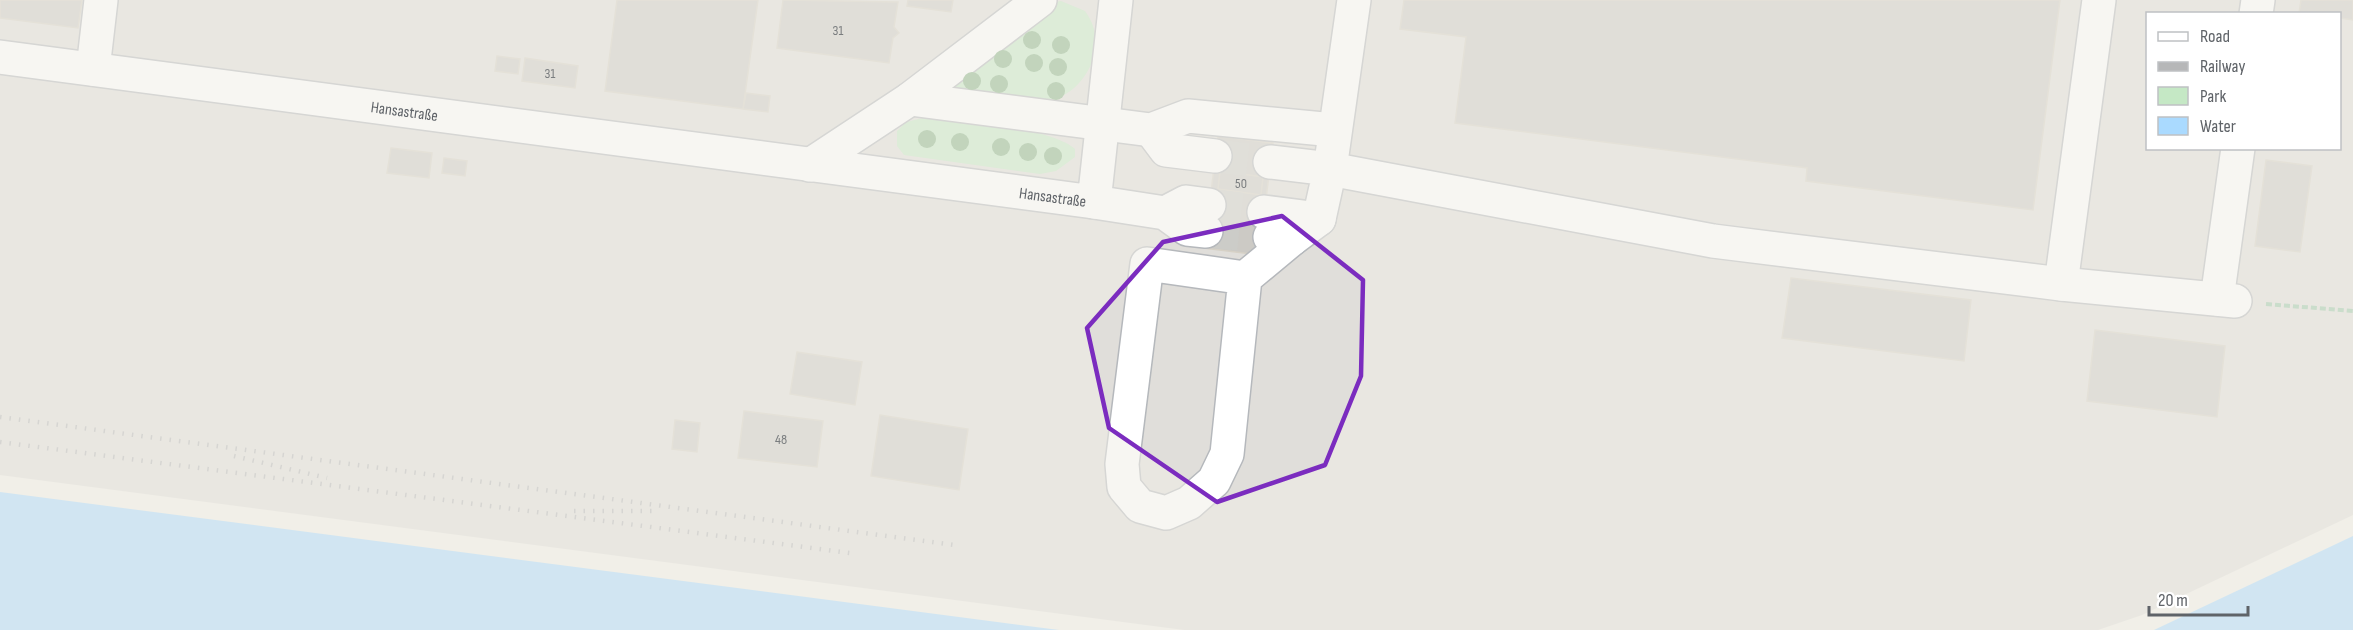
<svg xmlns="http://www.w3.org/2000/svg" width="2353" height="630" font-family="'Sofia Sans Condensed',sans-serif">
	<rect width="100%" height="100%" fill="#f1efe8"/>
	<!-- industrial -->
	<path fill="#e0deda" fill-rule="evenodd" d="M0,0H2353V515L2142,615L2098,630H1184L0,475ZM2148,14H2340V148H2148Z"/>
	<!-- green -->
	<path fill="#c5e8c5" d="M1061,1L1085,11C1096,26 1098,41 1093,59C1087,78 1069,99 1047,100C1018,102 980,94 950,91L947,87L1055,2Z
		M923,118C955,118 1052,128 1075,149V157L1056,171L1040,174L904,155L897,146V131L906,122Z"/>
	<!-- water -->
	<path fill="#aadaff" d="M0,492L1059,630H0Z
		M2353,536V630H2154Z"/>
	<!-- building -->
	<path fill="#cccac5" stroke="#d6d1c6" stroke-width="1.5" d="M0,0H82L78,28L0,18Z
		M617,0H758L743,109L605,91Z
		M783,0L898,2L894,27L899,33L893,38L889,63L777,48Z
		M908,0H953L951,12L907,6Z
		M1404,0H2060L2033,210L1806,181L1807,168L1455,123L1466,37L1400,29Z
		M2301,0H2353V20L2340,18V14L2299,13Z
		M497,56L520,59L518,74L495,71Z
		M525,58L578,66L575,88L522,81Z
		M746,93L770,96L768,112L743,109Z
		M1218,136L1273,143L1259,255L1204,248Z
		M391,148L432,153L429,178L387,173Z
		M444,158L467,161L465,176L442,173Z
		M2266,160L2312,166L2300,252L2255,246Z
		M1220,171L1263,177L1261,195L1218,189Z
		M1791,278L1971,300L1964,361L1782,338Z
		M2095,330L2225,346L2217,417L2087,401Z
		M797,352L862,362L855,405L790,394Z
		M744,411L823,421L817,467L738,458Z
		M880,415L968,429L959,490L871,476Z
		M675,420L700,423L697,452L672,449Z"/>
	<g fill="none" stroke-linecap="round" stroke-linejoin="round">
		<!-- minor-tunnel -->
		<path stroke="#ccccc8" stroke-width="33" stroke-dasharray="33 16" stroke-linecap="butt" d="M1215,156L1270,162
			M1209,205L1264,212
			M1206,231L1261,236"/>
		<defs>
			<g id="minor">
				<path d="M1354,0L1330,169L1713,241L2061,284L2235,301"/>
				<path d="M2256,14L2258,0"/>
				<path id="s1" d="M0,57L1094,202L1116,0"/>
				<path d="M93,69L101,0"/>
				<path d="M910,99L1151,130L1188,116L1334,130"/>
				<path d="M1151,130L1166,150L1215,156"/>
				<path d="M1270,162L1330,169L1319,219L1292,239L1270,237"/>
				<path d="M810,165L910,99L1040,0"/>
				<path d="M1094,202L1165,213L1187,229L1206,231"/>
				<path d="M1264,212L1319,219"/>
				<path d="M1165,213L1186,202L1209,205"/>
				<path d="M1245,278L1227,454L1214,481L1189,503L1166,513L1140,506L1124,487L1122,464L1147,264L1245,278L1292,239"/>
				<path d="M2061,284L2099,0"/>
				<path d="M2217,299L2238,148"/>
			</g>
		</defs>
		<!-- minor casing -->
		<use href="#minor" stroke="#b5b8bc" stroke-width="36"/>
		<!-- path -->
		<path stroke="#9cc7a9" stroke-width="4" stroke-dasharray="6 3" stroke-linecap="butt" d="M2266,304L2353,311"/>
		<!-- minor -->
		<use href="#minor" stroke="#fff" stroke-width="33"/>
		<!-- rail -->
		<path stroke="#b6b7b8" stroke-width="4.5" stroke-dasharray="1.5 8" stroke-linecap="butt" d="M0,417L954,545
			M0,442L850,553
			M234,456L327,478
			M574,511H652"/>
	</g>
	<!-- trees -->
	<g fill="#89b387">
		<circle cx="1032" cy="40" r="9"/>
		<circle cx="1061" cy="45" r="9"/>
		<circle cx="1003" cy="59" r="9"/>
		<circle cx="1034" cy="63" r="9"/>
		<circle cx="1058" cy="67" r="9"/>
		<circle cx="972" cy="81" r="9"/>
		<circle cx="999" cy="84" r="9"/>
		<circle cx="1056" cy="91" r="9"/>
		<circle cx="927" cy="139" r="9"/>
		<circle cx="960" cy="142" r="9"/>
		<circle cx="1001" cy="147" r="9"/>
		<circle cx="1028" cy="152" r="9"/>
		<circle cx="1053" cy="156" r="9"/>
	</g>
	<!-- marked area -->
	<path d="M0 0H2353V630H0ZM1282,216L1363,280L1361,376L1325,465L1217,502L1109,428L1087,328L1163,242Z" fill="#f1efe8" fill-opacity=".55" fill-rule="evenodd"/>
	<path fill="none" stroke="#7b2cbf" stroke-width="4.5" stroke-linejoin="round" d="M1282,216L1363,280L1361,376L1325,465L1217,502L1109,428L1087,328L1163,242Z"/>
	<g text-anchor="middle" stroke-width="4.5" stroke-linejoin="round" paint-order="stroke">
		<!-- number labels -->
		<g font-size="14" fill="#7a7d7f">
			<text x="838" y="35">31</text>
			<text x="550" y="78">31</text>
			<text x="1241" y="188">50</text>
			<text x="781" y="444">48</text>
		</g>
		<!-- street labels -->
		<g font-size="16" fill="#5f6368" stroke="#fff">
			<text dy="6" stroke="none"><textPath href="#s1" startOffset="408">Hansastraße</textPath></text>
			<text dy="6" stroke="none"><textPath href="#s1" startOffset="1062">Hansastraße</textPath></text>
		</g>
	</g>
	<!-- legend -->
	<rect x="2146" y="12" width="195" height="138" fill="#ffffff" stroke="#bfc1c3" stroke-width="1.5"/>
	<rect x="2158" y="32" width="30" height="9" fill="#ffffff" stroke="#bfc1c3" stroke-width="1.5"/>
	<text x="2200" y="42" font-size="18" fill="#5f6368">Road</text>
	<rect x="2158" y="62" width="30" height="9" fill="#b6b7b8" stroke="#bfc1c3" stroke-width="1.5"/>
	<text x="2200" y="72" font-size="18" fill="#5f6368">Railway</text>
	<rect x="2158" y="87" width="30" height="18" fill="#c5e8c5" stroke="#bfc1c3" stroke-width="1.5"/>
	<text x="2200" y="102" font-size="18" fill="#5f6368">Park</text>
	<rect x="2158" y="117" width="30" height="18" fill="#aadaff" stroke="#bfc1c3" stroke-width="1.5"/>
	<text x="2200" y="132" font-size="18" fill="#5f6368">Water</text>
	<!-- scale -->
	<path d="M2149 606v9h99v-9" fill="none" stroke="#5f6368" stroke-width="3"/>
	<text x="2158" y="606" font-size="18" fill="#5f6368" stroke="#ffffff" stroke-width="4.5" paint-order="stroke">20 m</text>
</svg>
